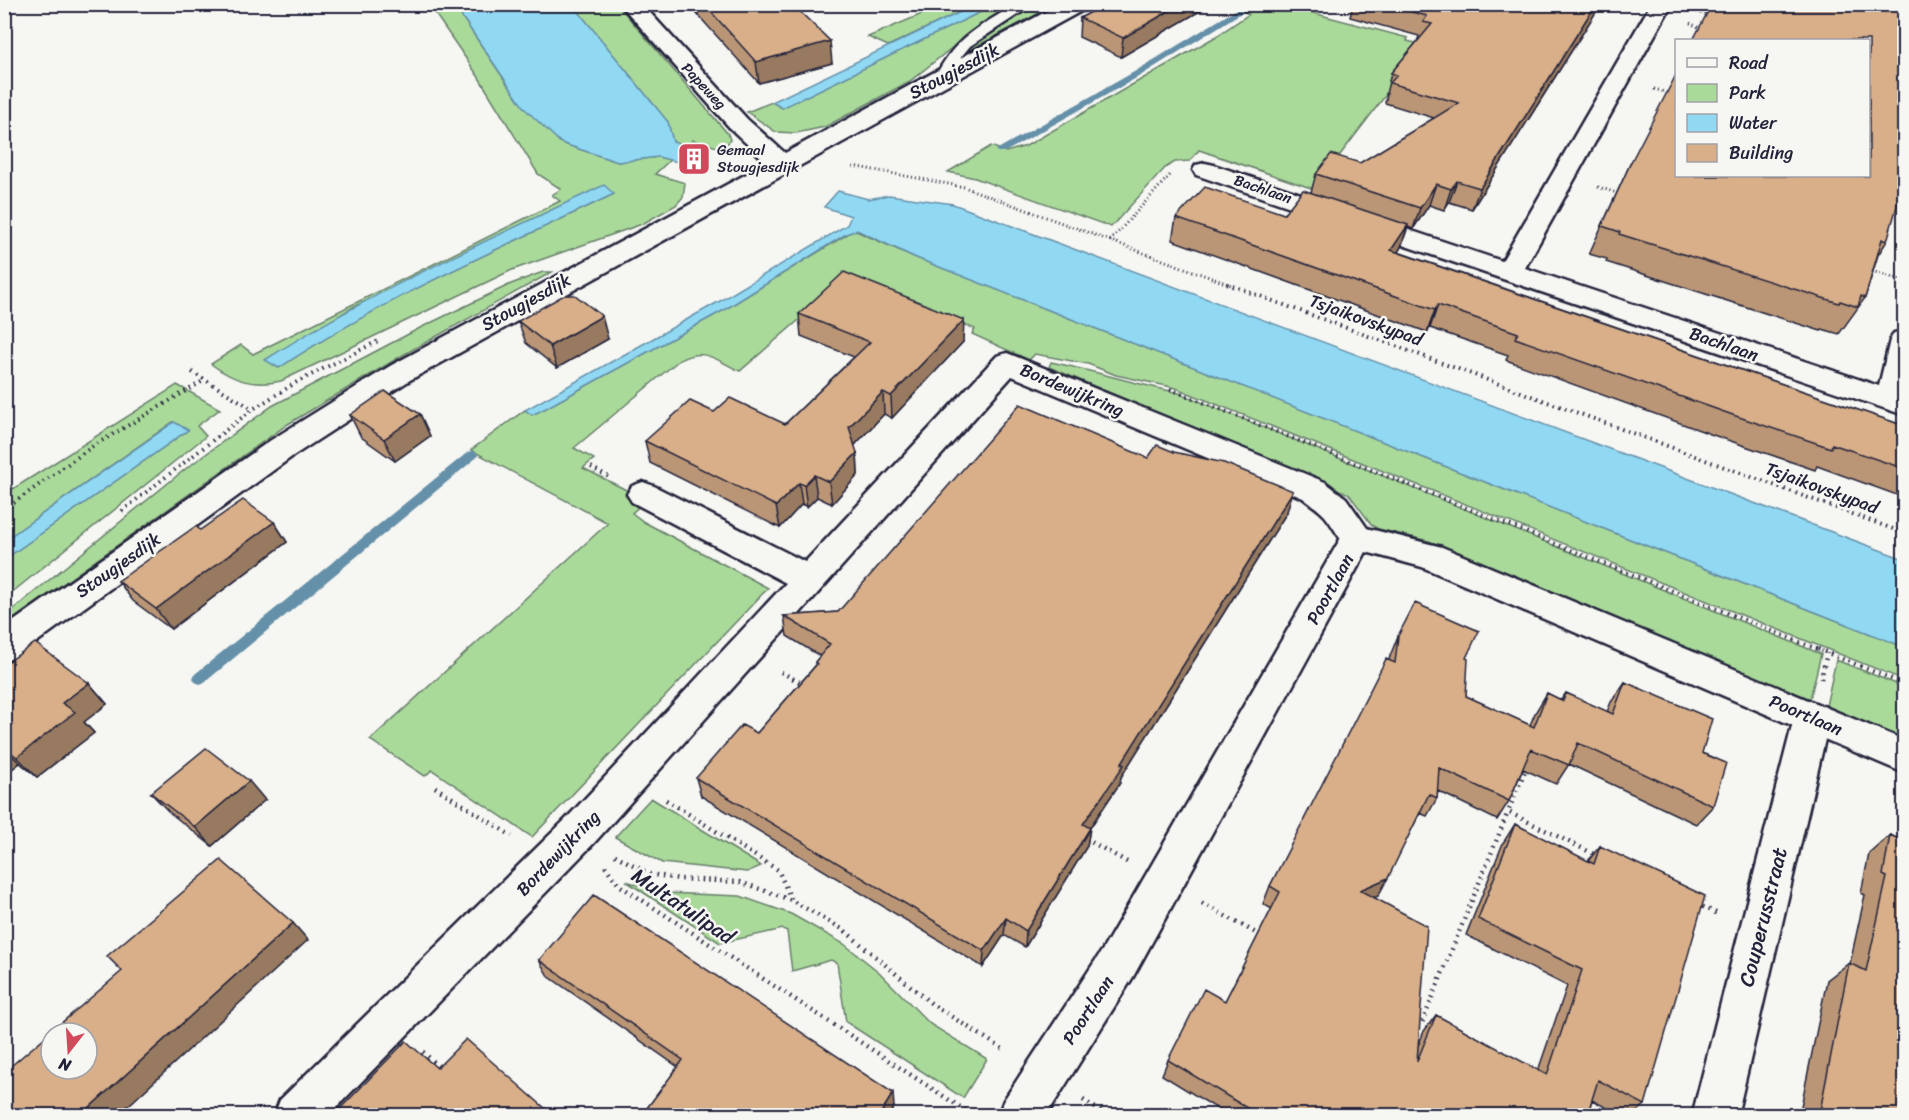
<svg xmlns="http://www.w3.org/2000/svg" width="1909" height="1120" font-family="Sriracha,sans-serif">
	<rect width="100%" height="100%" fill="#f6f6f2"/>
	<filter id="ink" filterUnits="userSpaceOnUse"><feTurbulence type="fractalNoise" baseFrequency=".0167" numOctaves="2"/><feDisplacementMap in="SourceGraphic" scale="12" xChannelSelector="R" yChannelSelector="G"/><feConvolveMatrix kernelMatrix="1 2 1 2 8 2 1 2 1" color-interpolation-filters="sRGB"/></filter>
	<g filter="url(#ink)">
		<!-- green -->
		<path fill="#aada9a" stroke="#667e6a" stroke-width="1.5" fill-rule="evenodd" d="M1036,4L1055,5L971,49L976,42Z
			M429,5H454L508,85L561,143L618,162L658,157L670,160L655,174L685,183L683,197L676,205L642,224L512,270L281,381C253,387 234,381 211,364L241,345L253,354L560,201L552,195L561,189L538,174L478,76ZM614,194C501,248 384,298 279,368L266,360L355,306Z
			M573,5H618L728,134L730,140L724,149L693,140L686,146L673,142L668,122Z
			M943,5H975L888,46L868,37Z
			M995,5H1018L959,42L910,81L825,127L796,133L776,132L747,112L772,102L782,108Z
			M1232,5H1283L1408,38L1407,41L1424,45L1314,189L1199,150L1190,161L1175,162L1165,168L1111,227L975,178L948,172L991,146L1006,152L1026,146L1215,37L1249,14Z
			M854,230L914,257L1904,647V680L1176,388L1116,375L1088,364L1035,354L1029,360L972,334L975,329L850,276L740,371C716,360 703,346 678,361L574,448L594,459L583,468L646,500L632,513L644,522L768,588L532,837L432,770L425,776L370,740L608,523L471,450L525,410L532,415L544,409L724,310Z
			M543,272H552L403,355L288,424L5,625V616L184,470L272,406L420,328L511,284Z
			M1051,362C1094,371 1136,384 1179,393L1821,654L1810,699L1429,541L1378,529L1371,524L1349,494L1049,367Z
			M177,385L220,409L197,426L206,436L5,598V559L188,430L173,422L5,540V494Z
			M1836,660L1904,687V740L1826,706Z
			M651,798L761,866L747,872L662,863L615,837Z
			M626,881L665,893L740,896L791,914L844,944L879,972L930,1024L987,1059L963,1098L846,1022L837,963L831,960L792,971L787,931L783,929L720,943Z"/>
		<!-- water -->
		<path fill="#91d9f3" stroke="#6590a9" stroke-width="1.5" d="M454,5H573L668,122L673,142L694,148L678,162L658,157L618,162L561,143L524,108Z
			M975,5H995L782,108L772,102Z
			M604,185L614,194C501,248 384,298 279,368L265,360C372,291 489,240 604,185Z
			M838,191L868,199L889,195L953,204L1904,559V647L914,257L857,230L846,234L724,310L544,409L532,415L525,410L720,301L847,225L851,216L824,207Z
			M174,422L188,430L5,559V540Z"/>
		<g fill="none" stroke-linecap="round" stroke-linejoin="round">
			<!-- stream -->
			<path fill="#6590a9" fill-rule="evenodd" d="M1242,6L1249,8L1140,76L1005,152H997L996,150L1134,72Z
				M472,451L476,452L478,455L476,458L205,682L200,684L195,682L193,678L195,674L468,452Z"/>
			<defs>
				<path id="service" d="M1016,4H1034L970,46L961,57L949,79H939L936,76C956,36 980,27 1016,4Z"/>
				<path id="minor" d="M620,4H642L747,119L785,153L1060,4H1087L1085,9L410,380L293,456L16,657L4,661V628L271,440L390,366L767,163L731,129Z
					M1651,4H1672L1525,268L1879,386L1890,340L1894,333L1904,331V415L1196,175L1193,170L1196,165L1205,163L1214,165L1502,261Z
					M1007,353L1325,482L1346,498L1374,538L1370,547C1342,555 1340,534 1325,516C1319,509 1310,504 1303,498L1012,376L594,843L328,1116H274L280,1100L566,819L786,583L632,502L627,494L632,486L643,482L654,486L805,562L997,356Z
					M1812,703L1825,707L1830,718L1737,1116H1692L1794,718L1799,707Z"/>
				<path id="tertiary" d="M1358,526L1442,547L1904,740V773L1422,567L1366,552L1133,977L1046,1116H998L1004,1100L1103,949L1346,529Z"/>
			</defs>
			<!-- service casing -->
			<use href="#service" stroke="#22223b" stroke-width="5"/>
			<!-- minor casing -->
			<use href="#minor" stroke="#22223b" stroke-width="5"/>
			<!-- tertiary casing -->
			<use href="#tertiary" stroke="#22223b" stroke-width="5"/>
			<!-- path-far2 -->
			<path stroke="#22223b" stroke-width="3" stroke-dasharray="1 3" stroke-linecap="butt" d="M1693,11L1709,15
				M1690,23L1704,30
				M1654,89L1676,95
				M853,166L964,187L1231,285
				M1598,187L1620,194
				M1110,241L1171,174
				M1868,270L1904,281"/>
			<!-- path-far1 -->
			<path stroke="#22223b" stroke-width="4" stroke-dasharray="1.5 4.5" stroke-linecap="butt" d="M1227,284L1904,533
				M192,372L253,409
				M1170,389L1822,651
				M591,467L609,477
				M4,510L93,446L205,380
				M122,511L253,409L297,382L378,341"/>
			<!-- path -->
			<path stroke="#22223b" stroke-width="4.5" stroke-dasharray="1.5 5" stroke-linecap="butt" d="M1818,649L1904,684
				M781,672L803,684
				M1821,679L1827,653
				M1527,766L1508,812L1596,855
				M435,787L512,836
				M666,800L778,870L791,899
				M1086,839L1127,862
				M615,855L650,874L679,879L740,882L791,900L844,930L933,1005L1006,1051
				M605,866L619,885L974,1116
				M1202,903L1263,937
				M1697,904L1718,914
				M1417,1021L1422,1023L1508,812
				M423,1052L442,1069
				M1083,1100L1108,1116"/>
			<!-- service -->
			<use href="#service" fill="#f6f6f2" fill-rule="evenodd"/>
			<!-- minor -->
			<use href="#minor" fill="#f6f6f2" fill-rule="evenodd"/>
			<!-- tertiary -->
			<use href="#tertiary" fill="#f6f6f2" fill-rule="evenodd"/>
		</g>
		<!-- wall -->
		<path fill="#ba9676" stroke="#22223b" stroke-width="1.5" d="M688,4H792L832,63L759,83Z
			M1106,4H1212L1121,57L1079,37L1080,18Z
			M1353,4H1601L1472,209L1449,202L1444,210L1429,205L1413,229L1408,227L1401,247L1398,252L1905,426V498L1817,466L1815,470L1716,436L1506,360L1508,355L1430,328L1427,332L1172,240L1176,218L1284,214L1311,192L1316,174L1360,163L1434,118L1385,103L1387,94H1386L1391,73L1417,42L1419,36L1350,17Z
			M1631,162L1887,241L1878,255L1865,298L1839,334L1822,329L1821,331L1606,262L1607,259L1589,254Z
			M799,314L963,342L892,418L884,414L854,446L857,453L858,475L832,504L817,497L807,507L802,504L780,528L650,463L645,441L714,412L785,424L854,357L801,336Z
			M518,321L608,339L557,368L526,343Z
			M420,414L430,436L395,461L361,437L350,415Z
			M1148,458L1287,512L1121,777L1120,783L1090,828L1087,846L1025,947L1004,935L983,967L701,796L696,778L757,733L815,666V662L820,656L787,636L784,616L838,612Z
			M274,522L287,542L171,629L133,601L118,581L200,530Z
			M1398,636L1466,658V696L1530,725L1535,713L1547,693L1561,700L1566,693L1607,712L1611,702L1625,682L1702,753L1713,806L1696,824L1569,764L1556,784L1523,769L1509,801L1497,820L1438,791L1437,798L1427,816L1420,813L1378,896L1374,897L1418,1046L1424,1031L1436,1015L1538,1071L1567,986L1466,935L1503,843L1515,824L1588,861L1600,846L1645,1105L1632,1116H1622L1592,1100L1587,1116H1229L1162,1075L1168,1060L1225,1001L1272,909L1263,904L1270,886L1389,660L1390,656Z
			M4,665L89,683L107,704L84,722L94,733L37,777L20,763L4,775Z
			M151,793L265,800L212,846L169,812Z
			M1905,826V1116H1799L1827,980L1849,963H1850L1865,895L1861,893L1869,854L1890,835L1899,839L1901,828Z
			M539,960L894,1107L889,1116H641L678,1067L548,976Z"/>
		<!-- shaded-wall -->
		<path fill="#977a60" stroke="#22223b" stroke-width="1.5" d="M1181,4H1212L1121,57L1123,38Z
			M1596,4H1601L1472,209L1480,188Z
			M830,41L832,63L759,83L756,62Z
			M1457,181L1449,202L1444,210L1451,189Z
			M1436,184L1429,205L1413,229L1420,208Z
			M1408,225L1401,247L1385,272L1391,250Z
			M1438,305L1430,328L1427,332L1435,310Z
			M602,316L608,339L557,368L550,346Z
			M964,320L963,342L892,418L891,396Z
			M883,392L884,414L851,449L849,427Z
			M420,414L430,436L395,461L384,439Z
			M857,453L858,475L832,504L829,482Z
			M814,475L817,497L807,507L804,485Z
			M799,483L802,504L780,528L776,506Z
			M1293,491L1287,512L1121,777L1120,783L1080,842L1083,824Z
			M274,522L287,542L171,629L156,609Z
			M89,683L107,704L84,722L94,733L37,777L17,757L62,703Z
			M4,748L20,763L4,775Z
			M249,781L265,800L212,846L195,827Z
			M1090,828L1087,846L1025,947L1026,931Z
			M1388,878L1378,896L1351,907L1360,890Z
			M1006,918L1004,935L983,967L984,951Z
			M293,923L308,940L117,1116H80Z
			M893,1093L894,1107L889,1116H879Z"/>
		<!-- building -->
		<path fill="#d8af89" stroke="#22223b" stroke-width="1.5" fill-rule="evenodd" d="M704,4H792L830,41L756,62Z
			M1106,4H1181L1123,38L1080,18Z
			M1382,4H1596L1480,188L1457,181L1451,189L1436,184L1420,208L1316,174L1331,154L1360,163L1459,103L1390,83L1397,75L1391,73L1432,24L1423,22L1427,16Z
			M1712,4H1905V178L1887,241L1882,239L1865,298L1861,296L1858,307L1840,301L1839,303L1619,234L1620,232L1602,226L1631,162L1677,73V176H1869V40H1693Z
			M1205,187L1284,214L1303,190L1408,225L1391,250L1905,426V469L1832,444L1831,448L1730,414L1515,338L1518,333L1438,305L1435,310L1176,218Z
			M844,272L964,320L891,396L883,392L849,427L857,453L829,482L814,475L804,485L799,483L776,506L645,441L690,401L714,412L730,398L785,424L870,342L799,314Z
			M564,295H575L602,316L550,346L518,321Z
			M385,391L420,414L384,439L350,415Z
			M1020,404L1148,458L1157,445L1174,452L1224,463L1293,491L1121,764L1124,765L1083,824L1090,828L1026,931L1006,918L984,951L696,778L742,725L757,733L817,664L815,662L830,644L784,616L838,612Z
			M243,500L274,522L156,609L118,581L196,526L200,530Z
			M1415,603L1479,631L1466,658L1468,659L1466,696L1534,727L1547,693L1563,701L1566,693L1613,714L1625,682L1712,719L1702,753L1726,763L1713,806L1578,743L1569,765L1531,749L1509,801L1439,768L1437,798L1429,794L1388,878L1360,890L1427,926L1417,1061L1436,1015L1547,1075L1582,970L1478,919L1515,824L1594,864L1600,846L1705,896L1645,1105L1598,1080L1587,1116H1260L1168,1060L1204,989L1225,1001L1280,892L1270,886L1386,659L1395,663L1398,636Z
			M35,643L89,683L62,703L75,712L17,757L4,747V665Z
			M206,748L249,781L195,827L151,793Z
			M1890,835L1905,842V1116H1819L1849,963L1866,971L1887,877L1883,875Z
			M221,860L293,923L80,1116H4V1072L122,971L107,956ZM51,1033H87V1069H51Z
			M594,895L893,1093L879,1116H641L683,1060L539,960Z
			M466,1039L554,1116H333L406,1041L437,1068Z"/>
	</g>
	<!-- icons -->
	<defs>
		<symbol id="building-square" viewBox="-11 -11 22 22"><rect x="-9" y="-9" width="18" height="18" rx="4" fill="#d1495b" stroke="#f6f6f2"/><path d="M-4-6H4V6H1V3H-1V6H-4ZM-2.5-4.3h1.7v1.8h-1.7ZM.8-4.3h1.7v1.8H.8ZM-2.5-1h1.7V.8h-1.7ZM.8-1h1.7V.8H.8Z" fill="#fff"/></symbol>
	</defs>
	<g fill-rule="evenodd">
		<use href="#building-square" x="675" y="140" width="38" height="38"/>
	</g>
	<g text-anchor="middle" stroke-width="5" stroke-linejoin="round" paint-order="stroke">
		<!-- far-street labels -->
		<g font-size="15" fill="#22223b" stroke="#f6f6f2">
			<text transform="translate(704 86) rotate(47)" y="5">Papeweg</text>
			<text transform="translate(1263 189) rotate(19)" y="5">Bachlaan</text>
		</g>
		<!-- far-poi labels -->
		<g font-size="15" fill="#22223b" stroke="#f6f6f2" text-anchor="start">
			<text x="717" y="155">Gemaal<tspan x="717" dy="17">Stougjesdijk</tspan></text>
		</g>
		<!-- street labels -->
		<g font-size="18" fill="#22223b" stroke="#f6f6f2">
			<text transform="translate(954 71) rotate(-28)" y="6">Stougjesdijk</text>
			<text transform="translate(526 302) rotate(-29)" y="6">Stougjesdijk</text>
			<text transform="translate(1366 320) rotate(20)" y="6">Tsjaikovskypad</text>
			<text transform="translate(1724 344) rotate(19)" y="6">Bachlaan</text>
			<text transform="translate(1072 390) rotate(23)" y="6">Bordewijkring</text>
			<text transform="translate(1822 488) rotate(20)" y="6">Tsjaikovskypad</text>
			<text transform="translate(118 565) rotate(-35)" y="6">Stougjesdijk</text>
			<text transform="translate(1330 589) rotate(-61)" y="6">Poortlaan</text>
			<text transform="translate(1806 715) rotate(23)" y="6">Poortlaan</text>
			<text transform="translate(558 853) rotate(-46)" y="6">Bordewijkring</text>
			<text transform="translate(1088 1010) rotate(-57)" y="6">Poortlaan</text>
		</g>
		<!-- near-street labels -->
		<g font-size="21" fill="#22223b" stroke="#f6f6f2">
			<text transform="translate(683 906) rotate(34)" y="7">Multatulipad</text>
			<text transform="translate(1763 917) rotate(-76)" y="7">Couperusstraat</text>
		</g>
	</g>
	<!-- margin -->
	<rect width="1909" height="1120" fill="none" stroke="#f6f6f2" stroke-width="24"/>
	<rect x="12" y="12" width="1885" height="1096" fill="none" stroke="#22223b" stroke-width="2" filter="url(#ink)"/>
	<!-- legend -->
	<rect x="1675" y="39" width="195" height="138" fill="#f6f6f2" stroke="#a1a1a9" stroke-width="1.5"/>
	<rect x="1687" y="58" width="30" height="9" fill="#f6f6f2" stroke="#a1a1a9" stroke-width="1.5"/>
	<text x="1729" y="69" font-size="18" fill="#22223b">Road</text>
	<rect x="1687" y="84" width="30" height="18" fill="#aada9a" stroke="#a1a1a9" stroke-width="1.5"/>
	<text x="1729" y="99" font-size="18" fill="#22223b">Park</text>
	<rect x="1687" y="114" width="30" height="18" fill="#91d9f3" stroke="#a1a1a9" stroke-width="1.5"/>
	<text x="1729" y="129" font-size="18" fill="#22223b">Water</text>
	<rect x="1687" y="144" width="30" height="18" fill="#d8af89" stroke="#a1a1a9" stroke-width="1.5"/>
	<text x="1729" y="159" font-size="18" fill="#22223b">Building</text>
	<!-- north arrow -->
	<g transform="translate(69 1051) rotate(197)"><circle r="28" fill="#f6f6f2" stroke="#a1a1a9" stroke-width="1.5"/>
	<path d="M0-4.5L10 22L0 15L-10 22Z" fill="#d1495b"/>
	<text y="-9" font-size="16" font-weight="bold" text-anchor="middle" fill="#22223b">N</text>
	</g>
</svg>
